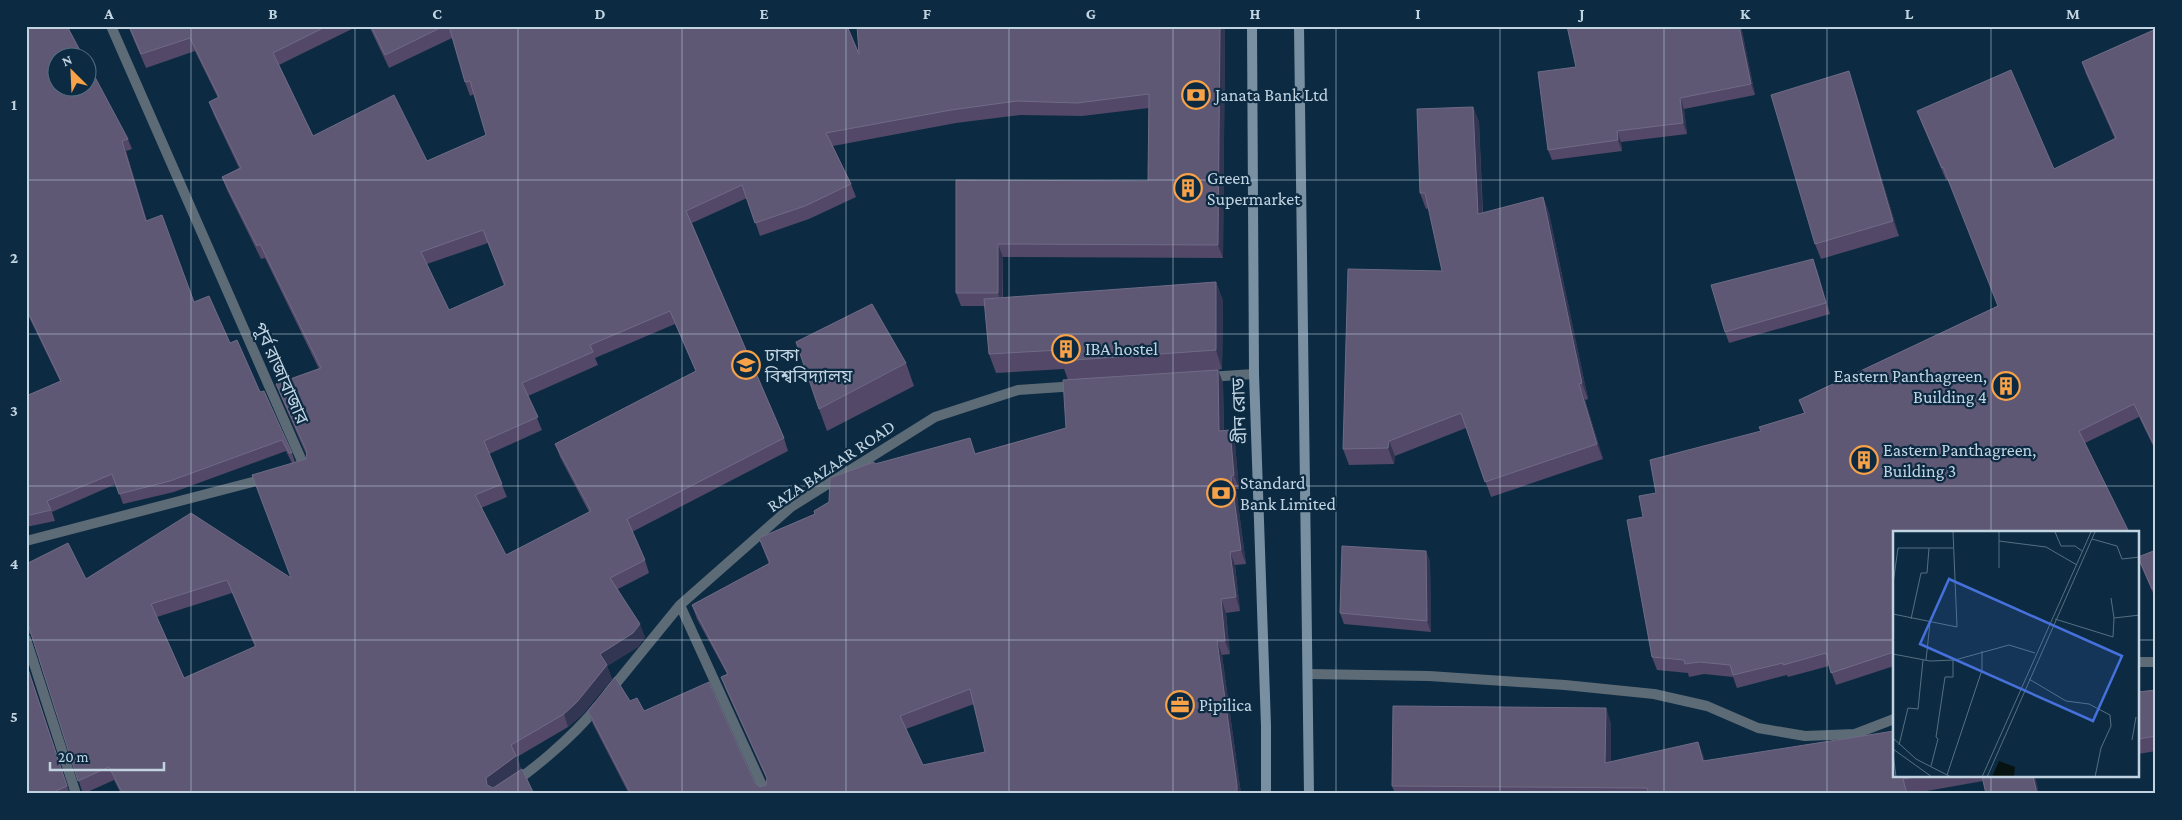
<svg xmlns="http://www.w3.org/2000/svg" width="2182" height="820" font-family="'Crimson Pro','Noto Sans Bengali',serif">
	<rect width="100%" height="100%" fill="#0c2b42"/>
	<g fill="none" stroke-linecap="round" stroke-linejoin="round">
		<!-- street -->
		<path stroke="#5d6b76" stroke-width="10" d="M111,26L305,468L301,469
			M1208,377L1254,374
			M26,541L268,478
			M680,605L766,794
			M26,639L76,794
			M2138,662H2156
			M1309,674L1429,676L1565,685L1654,694L1707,706L1758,728L1805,736L1855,734L1894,719
			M609,692L680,605L791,507L935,417L1018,390L1076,386
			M497,794C530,773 572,738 597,707"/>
		<!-- secondary -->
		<path stroke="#7990a2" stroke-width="10" d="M1252,26L1254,374L1266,726V794
			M1299,26L1309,794"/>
	</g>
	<!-- wall -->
	<path fill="#534867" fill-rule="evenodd" d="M26,26L128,139L132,149L126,151L147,221L194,302L230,343L260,392L292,453L295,462L306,459V454L281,397L276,384L319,369L265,258L261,259L227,190L222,177L239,168L214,115L209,102L218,98L195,51L146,68L128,26H358L279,65L313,136L427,161L486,135L474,94L470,96L465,82L452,38L389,68L369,26H847L859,54L857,26H1225L1223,258L1003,257V298L1216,282L1223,301L1222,369L1218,370L1223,383L1224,431L1230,430L1235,444L1239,489H1236L1246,564L1235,565L1240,611L1226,613L1230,654L1222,655L1241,794H629L593,724L588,711L630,701L644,711L760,787L766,785L767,780L726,690L721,677L727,674L697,619L692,605L769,564L759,538L815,514L814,511L829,502L875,464L976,453L1066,428L1068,380L1064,369L996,373L989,354L985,306H961L956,293V180L1148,181L1149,108L1082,116L1021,115L956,123L833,146L851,184L856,197L809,219L760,236L747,198L692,223L784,438L788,451L632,532L645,560L649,573L618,589L645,637L638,647L607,666L612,679L582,715L568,727L517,757L521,769L514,774L534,794H121L114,780L83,794L31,635L30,634L26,633V564L86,579L291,578L292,463L286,451L174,492L123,504L116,484L52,512L55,521L26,527V396L60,381L27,313L26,314ZM488,243L504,286L449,310L427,264ZM675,324L696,372L555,444L560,457L589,512L506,555L481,508L507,497L489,454L542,430L528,396L598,365L595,358ZM232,593L255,647L184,678L157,617ZM974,704L985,752L923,765L906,729Z
		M1741,26L1755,95L1684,109L1687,134L1621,142L1622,151L1552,160L1548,150L1576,67Z
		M2156,29V452L2139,417L2085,443L1894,532V666L1836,685L1829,666L1788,677L1787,675L1737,688L1733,677L1704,674L1689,677L1688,673L1657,670L1652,657L1643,517L1656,493L1761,431L1804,413L1799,400L1998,306L1948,179L1946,180L1922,124L1917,111L2054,169L2115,139L2086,74L2082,62Z
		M1854,87L1899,236L1821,259L1815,244Z
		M1473,107L1479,122L1483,213L1543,197L1549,213L1588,399L1585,400L1603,459L1491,497L1466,428L1395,456L1394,464L1349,465L1343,449L1442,271L1429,208L1426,209L1420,193Z
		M1817,270L1830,314L1729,343L1725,332Z
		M906,363L914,386L827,431L819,409Z
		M2156,550V600L2139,561L2138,562V554L2139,557Z
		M1426,551L1430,562L1431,632L1344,624L1340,613Z
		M26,662L70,794H26Z
		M2156,690V751L2138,754V692Z
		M1611,723V762L1704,757V760L1894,776H2035L2039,794H1986L1983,781L1910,794H1395L1392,786Z"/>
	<!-- shaded-wall -->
	<path fill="#323653" d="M1220,26H1225L1223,258L1218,245Z
		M1739,26H1741L1755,95L1751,84Z
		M1849,71L1854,87L1899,236L1893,221Z
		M1680,98L1684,109L1687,134L1683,123Z
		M1473,107L1479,122L1483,230L1478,214Z
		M1617,131L1621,142L1622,151L1618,140Z
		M122,141L126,151L150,232L146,221Z
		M1543,197L1549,213L1588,399L1582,383Z
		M998,244L1003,257L1002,306L998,293Z
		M1813,259L1817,270L1830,314L1826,303Z
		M1216,282L1223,301L1222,369L1216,350Z
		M1218,370L1223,383L1224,444L1219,431Z
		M1579,384L1585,400L1603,459L1597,444Z
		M1230,430L1235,444L1239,489L1234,475Z
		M1389,441L1395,456L1394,464L1388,448Z
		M1231,476L1236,489L1246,564L1241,550Z
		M1426,551L1430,562L1431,632L1427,621Z
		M1230,552L1235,565L1240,611L1236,597Z
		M1221,599L1226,613L1230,654L1225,641Z
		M640,624L645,637L638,647L607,666L612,679L582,715L568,727L564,714L600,654Z
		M1217,641L1222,655L1241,794H1237Z
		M26,662L70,794L67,786Z
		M1606,708L1611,723V778L1605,763Z
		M1698,742L1704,757L1708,775L1703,761Z
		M516,756L521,769L491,791L487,785L486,778Z
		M2033,776H2035L2039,794H2037Z"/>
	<!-- building -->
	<path fill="#5f5874" stroke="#6f6b86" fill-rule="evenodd" d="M26,26H67L84,58H58V88H88V64L128,139L122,141L146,221L162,215L194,302L209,296L230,343L237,340L260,392L264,391L292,453H289L282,440L170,481L119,494L112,474L47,501L51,510L26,516V396L61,381L26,308Z
		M129,26H327L273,53L313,136L394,95L427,161L486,135L470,81L465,82L449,26H847L859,54L857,26H1220L1218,245L998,244V293H956V180L1148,181L1149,94L1077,103L1017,101L951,110L826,133L851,184L805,206L755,223L742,185L686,211L784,438L627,519L645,560L610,578L640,624L633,633L600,654L607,665L577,702L564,714L511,745L516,756L486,778L487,785L493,788L522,769L534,794H123L109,767L78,781L28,624L26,622V564L68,543L86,579L191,513L291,578L252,475L306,459L307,452L276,384L321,368L260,244L257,246L222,177L241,168L209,102L219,97L190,38L141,54ZM483,230L505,285L449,310L421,252ZM670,311L696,371L555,444L591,511L506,555L475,495L502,484L484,441L538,417L522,383L593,352L590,345ZM227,580L256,646L184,678L151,604Z
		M371,26H444L385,55Z
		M1567,26H1739L1751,84L1680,98L1683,123L1617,131L1618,140L1548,150L1538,72L1576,67Z
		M2156,29V449L2134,404L2079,431L2129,532H1894V652L1831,673L1826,653L1783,665V663L1733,675L1730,665L1699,662L1685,664L1684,660L1652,657L1627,520L1643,517L1639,496L1656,493L1650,460L1761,431L1759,427L1805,413L1799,400L1998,306L1943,167L1942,168L1917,111L2011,70L2054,169L2116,138L2082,62Z
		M1849,71L1893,221L1815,244L1771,95Z
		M1473,107L1478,214L1543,197L1582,383L1579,384L1597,444L1485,482L1461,413L1389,441L1388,448L1343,449L1348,269L1442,271L1425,193H1420L1417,109Z
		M1813,259L1826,303L1725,332L1711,285Z
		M1216,282V350L1061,361L1060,350L989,354L984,299Z
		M872,304L906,363L819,409L796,342Z
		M1218,370L1219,431L1230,430L1234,475L1231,476L1241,550L1230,552L1236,597L1221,599L1225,641H1217L1237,785V794H631L588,711L615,677L630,701L637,698L644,711L709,682L755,783L760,787L766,785L767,778L721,677L728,674L692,605L770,563L759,538L815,514L814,511L829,502L830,478L874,462L875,464L970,438L975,454L1066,428L1063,380ZM970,689L985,752L923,765L900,716Z
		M1342,546L1426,551L1427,621L1340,613Z
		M2156,550V587L2152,589L2138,557Z
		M26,663L67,786L49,794H26Z
		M2156,690V736L2138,739V692Z
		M1393,706L1606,708L1605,763L1698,742L1703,761L1894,731V776H1922L1903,779L1907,794H1648L1647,788L1392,786Z
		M1982,776H2033L2037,794H1986Z"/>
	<!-- grid -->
	<path fill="none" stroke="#c2d4e2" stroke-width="1" stroke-opacity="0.55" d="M191,26V794M355,26V794M518,26V794M682,26V794M846,26V794M1009,26V794M1173,26V794M1336,26V794M1500,26V794M1664,26V794M1827,26V794M1991,26V532M26,180H2156M26,334H2156M26,486H2156M26,640H1894M2138,640H2156M1991,776V794"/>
	<!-- icons -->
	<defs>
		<symbol id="bank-ring" viewBox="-11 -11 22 22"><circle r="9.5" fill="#0c2b42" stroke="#f7a149" stroke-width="1.5"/><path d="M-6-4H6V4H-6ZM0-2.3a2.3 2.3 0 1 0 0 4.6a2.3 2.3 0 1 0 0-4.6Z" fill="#f7a149"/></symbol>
		<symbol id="building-ring" viewBox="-11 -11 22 22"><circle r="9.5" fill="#0c2b42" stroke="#f7a149" stroke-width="1.5"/><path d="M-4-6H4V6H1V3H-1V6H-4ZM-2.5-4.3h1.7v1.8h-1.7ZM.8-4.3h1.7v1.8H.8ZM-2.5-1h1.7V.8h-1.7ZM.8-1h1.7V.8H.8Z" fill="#f7a149"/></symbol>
		<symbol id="university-ring" viewBox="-11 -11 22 22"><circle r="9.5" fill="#0c2b42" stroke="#f7a149" stroke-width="1.5"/><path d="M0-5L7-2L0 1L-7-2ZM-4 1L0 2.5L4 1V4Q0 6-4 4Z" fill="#f7a149"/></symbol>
		<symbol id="office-ring" viewBox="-11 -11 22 22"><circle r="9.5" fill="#0c2b42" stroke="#f7a149" stroke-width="1.5"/><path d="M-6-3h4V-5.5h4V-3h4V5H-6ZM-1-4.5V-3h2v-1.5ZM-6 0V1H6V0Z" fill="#f7a149"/></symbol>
	</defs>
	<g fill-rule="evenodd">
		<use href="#bank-ring" x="1180" y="79" width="32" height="32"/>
		<use href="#building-ring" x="1172" y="172" width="32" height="32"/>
		<use href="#building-ring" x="1050" y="333" width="32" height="32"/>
		<use href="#university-ring" x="730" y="349" width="32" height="32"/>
		<use href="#building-ring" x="1990" y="370" width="32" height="32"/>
		<use href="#building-ring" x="1848" y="444" width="32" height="32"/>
		<use href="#bank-ring" x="1205" y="477" width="32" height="32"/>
		<use href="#office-ring" x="1164" y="689" width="32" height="32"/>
	</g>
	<g text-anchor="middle" stroke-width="4.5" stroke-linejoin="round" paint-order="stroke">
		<!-- poi labels -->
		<g font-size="18" fill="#c2d4e2" stroke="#0c2b42" text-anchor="start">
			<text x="1215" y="101">Janata Bank Ltd</text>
			<text x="1207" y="184">Green<tspan x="1207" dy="21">Supermarket</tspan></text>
			<text x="1085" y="355">IBA hostel</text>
			<text x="765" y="361">ঢাকা<tspan x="765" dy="21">বিশ্ববিদ্যালয়</tspan></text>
			<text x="1987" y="382" text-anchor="end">Eastern Panthagreen,<tspan x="1987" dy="21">Building 4</tspan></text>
			<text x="1883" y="456">Eastern Panthagreen,<tspan x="1883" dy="21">Building 3</tspan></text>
			<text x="1240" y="489">Standard<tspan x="1240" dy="21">Bank Limited</tspan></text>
			<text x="1199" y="711">Pipilica</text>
		</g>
		<!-- street labels -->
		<g font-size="18" fill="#c2d4e2" stroke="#0c2b42">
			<text transform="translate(281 373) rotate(66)" y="6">পূর্ব রাজাবাজার</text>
			<text transform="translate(1239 411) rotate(-92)" y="6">গ্রীন রোড</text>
			<text transform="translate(831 466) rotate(-34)" y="6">RAZA BAZAAR ROAD</text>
		</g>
	</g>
	<!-- overview -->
	<g transform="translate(1893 531)">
		<rect width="246" height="246" fill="#0c2b42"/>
		<path d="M106,230L122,236L121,246H99Z" fill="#061311"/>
		<path fill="none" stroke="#556f82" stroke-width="1" d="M106,1V37M162,1L168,15H182L189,20M199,8L224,15L229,28L247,26M106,10L153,16L184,34M36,17H60M0,53L5,17H36L34,42H28L18,88M218,67L221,87M0,83L64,96L60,1M162,88L220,106L221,87L247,84M0,123L37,130L62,129L116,114L142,122M33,129L37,92M136,148L173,170L196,173L217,184L218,195L208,217L202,246M0,207L23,228L58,246M239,209L243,186M6,214L15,177L25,178L30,129M0,218L39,246M0,222L3,246M38,235L45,208L43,206L52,146H60V129M54,244L89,139V120M89,246L198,1M94,246L202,1"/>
		<path fill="#4670da" fill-opacity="0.15" stroke="#4670da" stroke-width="2.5" d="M56,48L229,125L200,190L27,113Z"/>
		<rect width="246" height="246" fill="none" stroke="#c2d4e2" stroke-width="2.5"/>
	</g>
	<!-- border -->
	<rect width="2182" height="820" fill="none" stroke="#0c2b42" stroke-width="55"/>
	<!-- north arrow -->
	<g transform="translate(72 72) rotate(336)"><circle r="24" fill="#0c2b42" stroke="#556f82"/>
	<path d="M0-4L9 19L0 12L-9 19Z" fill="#f7a149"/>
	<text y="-8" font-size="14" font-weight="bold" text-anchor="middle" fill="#c2d4e2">N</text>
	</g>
	<!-- scale -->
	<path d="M50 762v8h114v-8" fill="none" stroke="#c2d4e2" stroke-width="2.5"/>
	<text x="58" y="762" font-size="15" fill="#c2d4e2" stroke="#0c2b42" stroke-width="4" paint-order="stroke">20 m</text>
	<rect x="28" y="28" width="2126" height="764" fill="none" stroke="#c2d4e2" stroke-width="2"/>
	<g font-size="16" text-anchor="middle" font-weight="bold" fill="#c2d4e2">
		<text x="109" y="19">A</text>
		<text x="273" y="19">B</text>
		<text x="437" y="19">C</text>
		<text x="600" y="19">D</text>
		<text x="764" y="19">E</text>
		<text x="927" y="19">F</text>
		<text x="1091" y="19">G</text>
		<text x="1255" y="19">H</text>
		<text x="1418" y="19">I</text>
		<text x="1582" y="19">J</text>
		<text x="1745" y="19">K</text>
		<text x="1909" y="19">L</text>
		<text x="2073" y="19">M</text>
		<text x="14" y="110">1</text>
		<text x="14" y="263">2</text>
		<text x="14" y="416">3</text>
		<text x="14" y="569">4</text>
		<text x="14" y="722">5</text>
	</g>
</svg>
